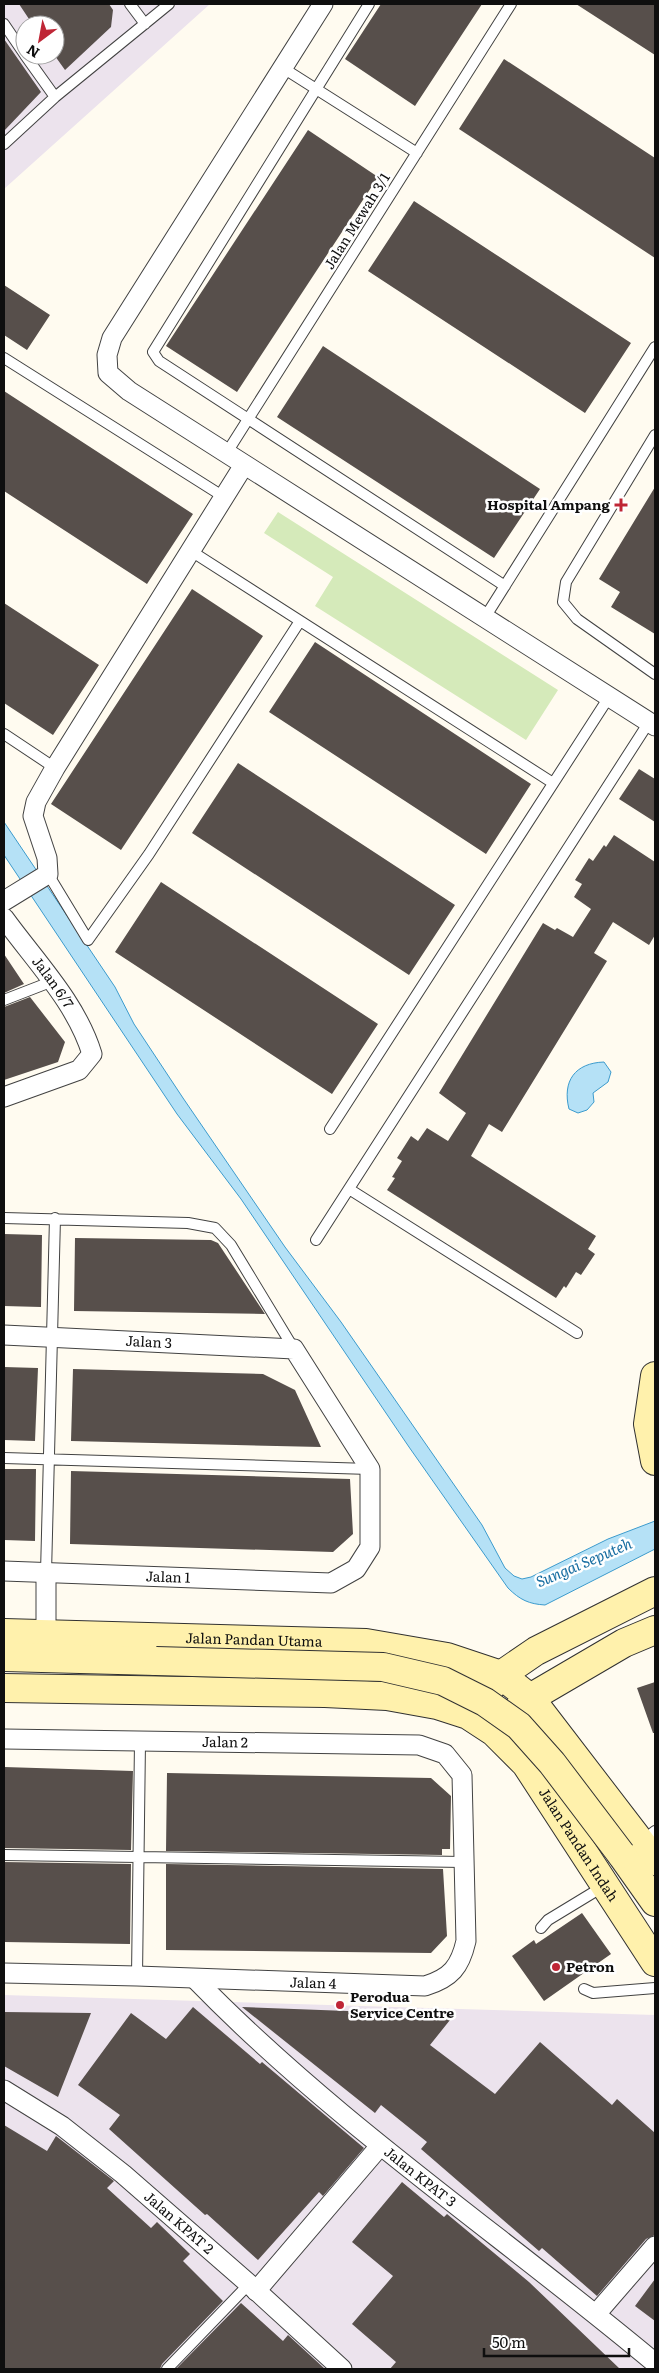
<svg xmlns="http://www.w3.org/2000/svg" width="659" height="2373" font-family="Literata,serif">
	<rect width="100%" height="100%" fill="#fffbf0"/>
	<!-- industrial -->
	<path fill="#ece3ed" fill-rule="evenodd" d="M4,4H210L4,189ZM25,25H55V55H25Z
		M4,1995L655,2015V2369H4Z"/>
	<!-- green -->
	<path fill="#d5eaba" d="M278,512L558,690L526,740L315,606L333,577L264,533Z"/>
	<!-- water -->
	<path fill="#b5e1f6" stroke="#3c9bcd" d="M4,822L115,987L134,1024L183,1098L285,1247L341,1322L482,1525L505,1568L514,1576L522,1579L531,1577L608,1539L655,1521V1549L545,1605C529,1604 520,1600 508,1588L409,1447L241,1199L177,1114L4,855Z
		M604,1062L611,1072L608,1082L593,1093L594,1102L587,1110L578,1113L569,1109C562,1081 575,1063 604,1062Z"/>
	<!-- building -->
	<path fill="#574f4b" d="M19,4H109L113,10L111,27L65,70L55,56V25H33Z
		M381,4H482L415,106L345,59Z
		M576,4H655V55Z
		M4,39L41,92L4,131Z
		M504,59L655,158V258L459,129Z
		M308,130L378,177L237,392L166,346Z
		M414,201L631,343L585,413L368,271Z
		M4,285L50,315L27,350L4,335Z
		M323,346L540,489L494,558L277,417Z
		M4,391L193,514L147,584L4,491Z
		M655,487V634L611,607L620,592L599,579Z
		M192,589L263,636L121,850L51,804Z
		M4,603L99,665L53,735L4,703Z
		M315,642L531,784L486,854L269,712Z
		M238,763L455,905L409,975L192,833Z
		M639,769L655,779V822L619,799Z
		M614,835L655,862V935L649,945L613,922L594,953L607,961L502,1132L489,1124L471,1156L596,1236L588,1249L595,1254L581,1275L576,1272L566,1288L564,1286L556,1298L387,1190L395,1178L392,1177L402,1161L397,1158L411,1136L418,1141L427,1128L448,1141L466,1113L439,1093L543,923L555,930L557,928L573,937L591,909L574,897L582,884L575,880L589,858L593,861L604,845L606,847Z
		M161,882L378,1024L332,1094L115,952Z
		M4,954L24,984L4,993Z
		M30,997L65,1042L58,1062L4,1080V1007Z
		M4,1234L42,1235L41,1307L4,1306Z
		M75,1238L211,1240L218,1243L265,1314L74,1311Z
		M4,1367L38,1368L35,1441L4,1440Z
		M73,1369L263,1374L295,1390L321,1447L71,1441Z
		M4,1469H36L35,1541L4,1540Z
		M71,1471L350,1479L353,1534L333,1552L70,1544Z
		M655,1682V1733H653L637,1688Z
		M4,1767L133,1771L131,1850L4,1848Z
		M167,1773L431,1778L451,1796L450,1849H442V1855L166,1851Z
		M4,1862L131,1864L130,1944L4,1942Z
		M166,1864L443,1869L447,1936L431,1953L166,1950Z
		M582,1913L611,1954L544,2001L512,1956L534,1940L536,1944Z
		M193,2007L260,2064L262,2062L364,2148L323,2196L319,2192L258,2260L207,2214L205,2215L109,2129L120,2115L78,2085L131,2013L166,2039Z
		M242,2007L454,2015L430,2045L495,2094L540,2042L612,2105L617,2099L655,2133V2235L646,2239L597,2296L542,2248L539,2251L421,2149L427,2142L381,2105L375,2113Z
		M4,2012L91,2013L58,2097L4,2066Z
		M4,2125L47,2151L56,2136L114,2181L107,2188L151,2228L157,2222L190,2254L183,2261L223,2301L162,2364L160,2369H4Z
		M402,2182L444,2217L447,2214L529,2282L620,2369H390L396,2362L352,2324L393,2276L352,2242Z
		M655,2279V2321L635,2306Z
		M241,2303L283,2341L288,2335L325,2369H176Z"/>
	<g fill="none" stroke-linecap="round" stroke-linejoin="round">
		<defs>
			<path id="lane" d="M130,4L145,24
				M369,4L153,352L159,361L505,586
				M4,24L25,55
				M25,55L55,97
				M283,68L417,153
				M4,144L55,97L169,4
				M4,358L224,497
				M655,435L566,582L563,602L577,619L655,674
				M226,454L511,4
				M191,551L553,783
				M484,619L655,347
				M4,734L55,768
				M48,874L88,940L149,854L300,621
				M4,1000L53,981
				M330,1129L609,697
				M349,1189L577,1333
				M4,1218L188,1223L215,1228L231,1245L294,1349
				M316,1240L649,722
				M4,1458L370,1469
				M46,1573L55,1218
				M642,1841L655,1831
				M4,1855L463,1862
				M541,1928L548,1920L604,1886
				M137,1976L140,1742
				M584,1989L593,1993L655,1988
				M167,2369L249,2284"/>
			<g id="street">
				<path d="M323,4L112,338L107,355L108,373L129,391L655,726"/>
				<path d="M4,901L48,874L47,858L33,816L36,802L55,768L244,465"/>
				<path id="s1" d="M4,918C35,961 76,1002 92,1054L79,1070L4,1097"/>
				<path id="s2" d="M4,1335L294,1349L370,1469V1547L356,1569L331,1583L4,1571"/>
				<path d="M46,1634V1573"/>
				<path id="s3" d="M4,1739L419,1745L445,1754L462,1775L466,1941C460,1967 451,1978 425,1986L137,1976L4,1973"/>
				<path id="s4" d="M195,1979C335,2123 502,2235 655,2363"/>
				<path id="s5" d="M4,2090L62,2126L123,2174L249,2284L342,2369"/>
				<path d="M256,2291L380,2146"/>
				<path d="M596,2314L655,2246"/>
			</g>
			<g id="secondary">
				<path d="M655,1376L648,1424L655,1461"/>
				<path id="s6" d="M4,1633L366,1643L447,1657L501,1675L530,1698L655,1861"/>
				<path d="M4,1657L156,1661"/>
				<path id="s7" d="M4,1688L325,1693L387,1696L437,1705L468,1715L494,1732L526,1764L655,1962"/>
				<path d="M489,1689L501,1675L536,1651L655,1591"/>
				<path d="M517,1710L530,1698L624,1643L655,1630"/>
				<path d="M621,1854L655,1902"/>
			</g>
		</defs>
		<!-- lane casing -->
		<use href="#lane" stroke="#424242" stroke-width="12"/>
		<!-- street casing -->
		<use href="#street" stroke="#424242" stroke-width="21"/>
		<!-- secondary casing -->
		<use href="#secondary" stroke="#313131" stroke-width="30"/>
		<!-- lane -->
		<use href="#lane" stroke="#fff" stroke-width="10"/>
		<!-- street -->
		<use href="#street" stroke="#fff" stroke-width="19"/>
		<!-- secondary -->
		<use href="#secondary" stroke="#fff1ac" stroke-width="28"/>
		<defs>
			<path id="secondary-bridge" d="M156,1661L383,1667L443,1681L485,1702L519,1726L552,1763L621,1854"/>
		</defs>
		<!-- secondary-bridge casing -->
		<use href="#secondary-bridge" stroke="#313131" stroke-width="30" stroke-linecap="butt"/>
		<!-- secondary-bridge -->
		<use href="#secondary-bridge" stroke="#fff1ac" stroke-width="28"/>
	</g>
	<!-- markers -->
	<g fill="#bf2636" stroke="#fff" stroke-width="2">
		<path d="M618.5 497.5h5v5h5v5h-5v5h-5v-5h-5v-5h5z"/>
		<circle cx="556" cy="1967" r="5"/>
		<circle cx="340" cy="2005" r="5"/>
	</g>
	<g text-anchor="middle" stroke-width="5" stroke-linejoin="round" paint-order="stroke">
		<!-- street labels -->
		<g font-size="14" fill="#0f0f0f" stroke="#fff">
			<text transform="translate(357 221) rotate(-58)" y="5">Jalan Mewah 3/1</text>
			<text dy="5" stroke="none"><textPath href="#s1" startOffset="81">Jalan 6/7</textPath></text>
			<text dy="5" stroke="none"><textPath href="#s2" startOffset="145">Jalan 3</textPath></text>
			<text transform="translate(168 1577) rotate(2)" y="5">Jalan 1</text>
			<text dy="5" stroke="none"><textPath href="#s6" startOffset="250">Jalan Pandan Utama</textPath></text>
			<text dy="5" stroke="none"><textPath href="#s3" startOffset="221">Jalan 2</textPath></text>
			<text dy="5" stroke="none"><textPath href="#s7" startOffset="639">Jalan Pandan Indah</textPath></text>
			<text transform="translate(313 1983) rotate(2)" y="5">Jalan 4</text>
			<text dy="5" stroke="none"><textPath href="#s4" startOffset="300">Jalan KPAT 3</textPath></text>
			<text dy="5" stroke="none"><textPath href="#s5" startOffset="220">Jalan KPAT 2</textPath></text>
		</g>
		<!-- poi labels -->
		<g font-size="14" font-weight="bold" fill="#0f0f0f" stroke="#fff" text-anchor="start">
			<text x="610" y="510" text-anchor="end">Hospital Ampang</text>
			<text x="566" y="1972">Petron</text>
			<text x="350" y="2002">Perodua<tspan x="350" dy="16">Service Centre</tspan></text>
		</g>
		<!-- water labels -->
		<g font-size="15" font-style="italic" fill="#176da1" stroke="#fff">
			<text transform="translate(584 1563) rotate(-23)" y="5">Sungai Seputeh</text>
		</g>
	</g>
	<!-- border -->
	<rect width="659" height="2373" fill="none" stroke="#0f0f0f" stroke-width="10"/>
	<!-- north arrow -->
	<g transform="translate(40 40) rotate(212)"><circle r="24" fill="#ffffff" stroke="#9f9f9f"/>
	<path d="M0-4L9 19L0 12L-9 19Z" fill="#bf2636"/>
	<text y="-8" font-size="14" font-weight="bold" text-anchor="middle" fill="#0f0f0f">N</text>
	</g>
	<!-- scale -->
	<path d="M484 2348v8h145v-8" fill="none" stroke="#0f0f0f" stroke-width="2.5"/>
	<text x="492" y="2348" font-size="15" fill="#0f0f0f" stroke="#ffffff" stroke-width="4" paint-order="stroke">50 m</text>
</svg>
